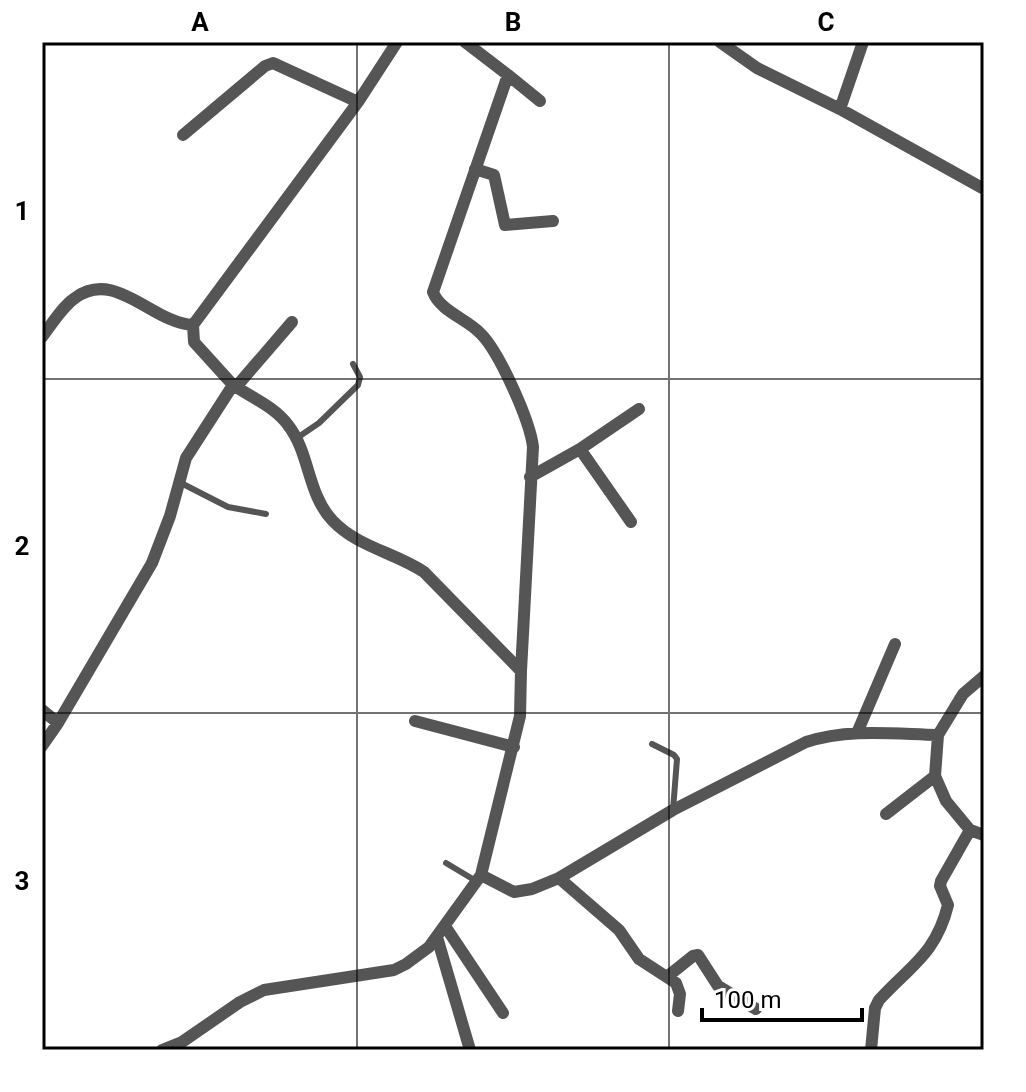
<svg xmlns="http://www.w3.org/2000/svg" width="1026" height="1092" font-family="Roboto,sans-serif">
	<rect width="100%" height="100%" fill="#fff"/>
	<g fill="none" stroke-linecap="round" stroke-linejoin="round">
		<!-- lane -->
		<path stroke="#555" stroke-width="6" d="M297,438L319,423L358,385L360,377L353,364
			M181,483L228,507L266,514
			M652,744L674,755L677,759L673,810
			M446,863L476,881"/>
		<!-- street -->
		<path stroke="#555" stroke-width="12" d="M720,42L757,68L840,109L984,189
			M508,75L540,101
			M840,109L863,42
			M183,135L265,66L273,63L358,102
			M475,169L494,175L505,225L553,221
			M42,337C52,324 62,307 75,298C115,268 152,323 193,325L358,102L397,42
			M233,385C251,397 275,407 288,425C310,453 307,493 332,520C357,547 394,552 424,572L521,671
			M236,387L292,322
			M580,449L631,522
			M530,477L580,449L639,409
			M984,676L963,694L938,735L935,776L946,801L970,830L984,835
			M42,710L58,723
			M415,721L514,747
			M857,733L895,644
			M42,746L58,723L152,563L170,516L186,458L233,385L194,342L193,325
			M886,814L935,776
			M481,875L514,892L532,889L559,878L673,810L806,742C849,728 894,734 938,735
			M559,878L619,930L639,959L676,983L680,994L678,1011
			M445,926L503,1013
			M437,937L470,1050
			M668,976L693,956L698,955L718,986L756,1009
			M162,1050L182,1042L240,1002L264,990L394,970L406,964L429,947L481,875L520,716L521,671L533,447C530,421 499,351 480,333C467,319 440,311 433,292L508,75L465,42
			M871,1050L875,1008L879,1000C910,966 936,954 948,905L940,886L941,881L970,830"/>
	</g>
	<!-- grid -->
	<path fill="none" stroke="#000" stroke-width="2" stroke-opacity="0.55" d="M357,42V1050M669,42V1050M42,379H984M42,713H984"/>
	<!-- border -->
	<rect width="1026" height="1092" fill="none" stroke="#ffffff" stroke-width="88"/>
	<!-- scale -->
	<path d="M702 1008v12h160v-12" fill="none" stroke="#000000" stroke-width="4"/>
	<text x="714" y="1008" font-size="24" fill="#000000" stroke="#ffffff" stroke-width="6" paint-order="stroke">100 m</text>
	<rect x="44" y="44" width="938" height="1004" fill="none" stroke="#000" stroke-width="3"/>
	<g font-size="26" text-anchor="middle" font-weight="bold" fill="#000">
		<text x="200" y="31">A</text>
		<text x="513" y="31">B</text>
		<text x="826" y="31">C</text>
		<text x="22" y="220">1</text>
		<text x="22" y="555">2</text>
		<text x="22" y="890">3</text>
	</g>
</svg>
